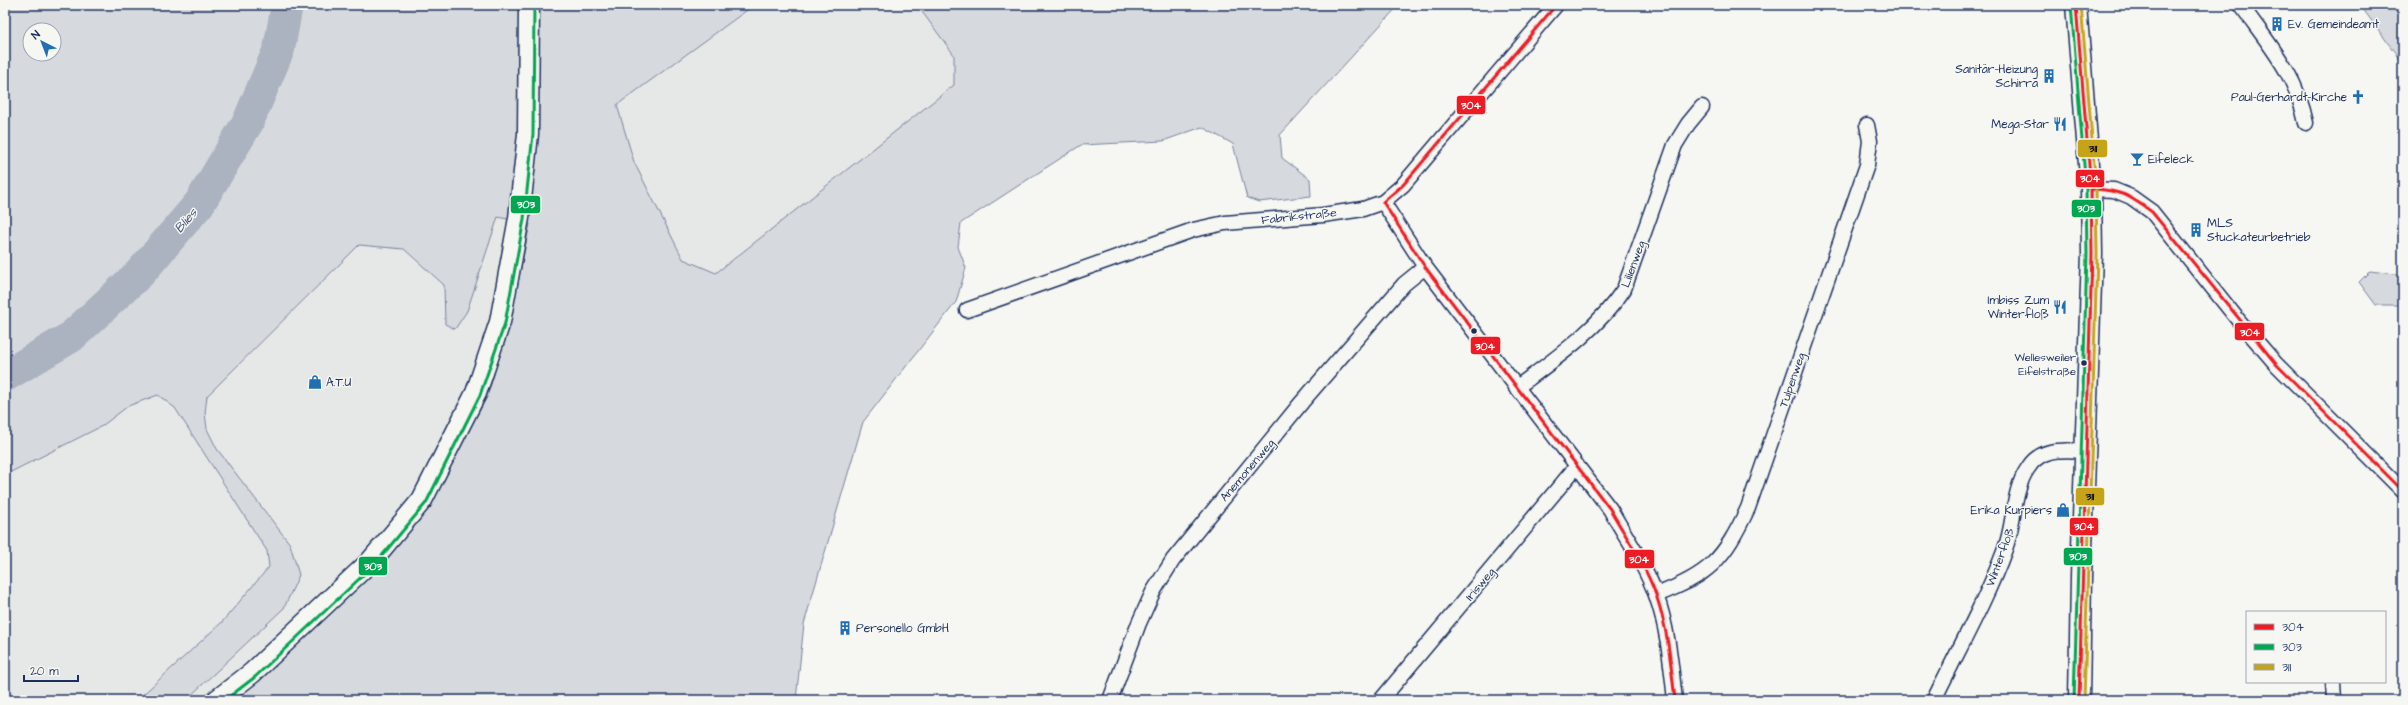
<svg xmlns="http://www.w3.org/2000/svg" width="2408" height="705" font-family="'Architects Daughter',sans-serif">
	<rect width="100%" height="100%" fill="#f6f6f2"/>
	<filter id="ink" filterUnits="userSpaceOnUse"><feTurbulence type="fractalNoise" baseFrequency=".025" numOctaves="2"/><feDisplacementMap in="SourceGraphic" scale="8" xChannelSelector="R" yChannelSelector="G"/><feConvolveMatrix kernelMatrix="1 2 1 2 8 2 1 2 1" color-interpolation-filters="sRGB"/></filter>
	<g filter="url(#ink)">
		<!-- built -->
		<path fill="#e6e7e7" d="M754,5H917L954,55V85L716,274L683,259L634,162L617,105Z
			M498,217L530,224L509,326L487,397L429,505L382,564L228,700H186L284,608L290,544L217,450L207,429L205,413L207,396L359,245L404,249L444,285L445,323L467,311Z
			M158,395L175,408L267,551L269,567L222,622L137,700H5V475L102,426L128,406Z"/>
		<!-- green -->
		<path fill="#d6d9dd" stroke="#78849e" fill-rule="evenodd" d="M5,5H754L617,105L634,162L683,259L716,273L954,85V55L917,5H1399L1280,135L1282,158L1310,179L1311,196L1259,202L1247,198L1233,144L1202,127L1163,141L1081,145L961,223L958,247L966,268L956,302L863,422L804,624L796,700H228L382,564L429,505L487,397L509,326L530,224L498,217L467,311L455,329L445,324L444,285L404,249L359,245L207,396L205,413L207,429L217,449L290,544L299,575L284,608L186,700H137L222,622L269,567L267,551L175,408L158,395L128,406L102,426L5,475ZM30,30H54V54H30Z
			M2360,5H2403V73L2396,54Z
			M2370,271L2403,275V305H2376L2359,282Z"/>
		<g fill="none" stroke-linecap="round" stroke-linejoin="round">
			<!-- river -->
			<path stroke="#abb2c0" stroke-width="32" d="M5,376L71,337L140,273L199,204L248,122L279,49L287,5"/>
			<defs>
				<path id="street" d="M2241,5C2269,45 2296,73 2306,123
					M2091,189L2114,190L2131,197L2152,212L2239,321L2276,364L2403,491
					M1383,202L1425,267L1610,509C1626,537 1645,565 1656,595C1668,628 1671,665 1675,700
					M967,310L1193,230L1225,223L1323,215L1363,209L1383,202L1403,185L1430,153L1556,5
					M1516,388C1555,359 1597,330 1624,289L1675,145L1688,124L1702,107
					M1656,595C1710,575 1724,559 1748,508L1867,165L1870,141L1867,125
					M2333,682L2334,700
					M1110,700L1139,623L1153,592L1173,560L1302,402L1404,284L1425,267
					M1381,700L1576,467
					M1934,700C1958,650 1986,601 2005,549C2015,523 2012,491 2028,468C2041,447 2063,450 2085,451"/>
				<path id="secondary" d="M2076,5L2091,189L2092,254L2081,577L2079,700
					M217,700L252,673L371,561L422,500L476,393L500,322L519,218L528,134L529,5"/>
			</defs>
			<!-- street casing -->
			<use href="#street" stroke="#1b2f5e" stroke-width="17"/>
			<!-- secondary casing -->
			<use href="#secondary" stroke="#1b2f5e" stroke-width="23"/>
			<!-- street -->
			<use href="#street" stroke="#f6f6f2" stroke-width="14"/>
			<!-- secondary -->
			<use href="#secondary" stroke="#f6f6f2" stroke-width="20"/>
			<defs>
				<path id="bus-1" d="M2076,5L2091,189L2092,254L2079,700
					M2091,189C2121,190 2128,195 2152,212L2276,364L2403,491
					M1383,202L1425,267L1610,509C1626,537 1645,564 1656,595C1668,629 1671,665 1675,700
					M1383,202L1403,185L1556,5"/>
				<path id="bus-2" d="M2071,5L2086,189L2087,254L2074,700
					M225,700L255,677L375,564L426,503L480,395L505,323L524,219L533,134L534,5"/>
				<path id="bus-3" d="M2081,5L2096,189L2097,254L2084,700"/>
			</defs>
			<!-- bus-1 casing -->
			<use href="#bus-1" stroke="#f6f6f2" stroke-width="6"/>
			<!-- bus-2 casing -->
			<use href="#bus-2" stroke="#f6f6f2" stroke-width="6"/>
			<!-- bus-3 casing -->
			<use href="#bus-3" stroke="#f6f6f2" stroke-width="6"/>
			<!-- bus-1 -->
			<use href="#bus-1" stroke="#ed1c24" stroke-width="3"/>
			<!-- bus-2 -->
			<use href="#bus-2" stroke="#00a650" stroke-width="3"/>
			<!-- bus-3 -->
			<use href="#bus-3" stroke="#c6a41a" stroke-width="3"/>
		</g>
	</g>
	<!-- icons -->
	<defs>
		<symbol id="building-bare" viewBox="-9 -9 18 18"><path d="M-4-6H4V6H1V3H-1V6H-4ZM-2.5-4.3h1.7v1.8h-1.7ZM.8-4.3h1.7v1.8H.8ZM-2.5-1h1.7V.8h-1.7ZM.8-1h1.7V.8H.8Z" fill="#1f6fb2" stroke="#f6f6f2" stroke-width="2.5" paint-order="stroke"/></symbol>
		<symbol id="church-bare" viewBox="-9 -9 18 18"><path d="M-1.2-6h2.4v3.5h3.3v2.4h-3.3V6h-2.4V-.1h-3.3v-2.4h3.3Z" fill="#1f6fb2" stroke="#f6f6f2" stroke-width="2.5" paint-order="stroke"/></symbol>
		<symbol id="restaurant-bare" viewBox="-9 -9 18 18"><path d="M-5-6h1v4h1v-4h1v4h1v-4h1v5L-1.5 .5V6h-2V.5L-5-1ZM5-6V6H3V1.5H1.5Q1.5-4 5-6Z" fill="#1f6fb2" stroke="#f6f6f2" stroke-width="2.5" paint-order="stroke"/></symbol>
		<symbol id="bar-bare" viewBox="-9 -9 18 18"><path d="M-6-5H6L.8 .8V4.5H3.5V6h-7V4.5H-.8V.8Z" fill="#1f6fb2" stroke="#f6f6f2" stroke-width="2.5" paint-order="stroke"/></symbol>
		<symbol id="shop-bare" viewBox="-9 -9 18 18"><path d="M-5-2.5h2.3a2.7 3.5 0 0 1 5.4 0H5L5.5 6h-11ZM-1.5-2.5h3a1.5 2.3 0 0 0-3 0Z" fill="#1f6fb2" stroke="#f6f6f2" stroke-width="2.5" paint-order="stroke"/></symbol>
	</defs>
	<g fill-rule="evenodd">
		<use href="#building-bare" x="2267" y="14" width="20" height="20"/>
		<use href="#building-bare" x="2039" y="66" width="20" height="20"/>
		<use href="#church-bare" x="2348" y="87" width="20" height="20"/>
		<use href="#restaurant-bare" x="2050" y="114" width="20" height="20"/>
		<use href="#bar-bare" x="2127" y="149" width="20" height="20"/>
		<use href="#building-bare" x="2186" y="220" width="20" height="20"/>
		<use href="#restaurant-bare" x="2050" y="297" width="20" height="20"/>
		<use href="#shop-bare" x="305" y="372" width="20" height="20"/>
		<use href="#shop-bare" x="2053" y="500" width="20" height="20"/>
		<use href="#building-bare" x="835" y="618" width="20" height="20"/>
	</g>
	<!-- markers -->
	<g fill="#1b2f5e" stroke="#f6f6f2" stroke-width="1.5">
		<circle cx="1474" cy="331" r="3.5"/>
		<circle cx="2084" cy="363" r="3.5"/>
	</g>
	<g text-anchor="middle" stroke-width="3" stroke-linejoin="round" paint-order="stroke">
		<!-- bus labels -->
		<g font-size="11" fill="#1b2f5e" stroke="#f6f6f2" text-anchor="end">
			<text x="2076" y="361">Wellesweiler<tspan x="2076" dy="14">Eifelstraße</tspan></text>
		</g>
		<!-- poi labels -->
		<g font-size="12" fill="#1b2f5e" stroke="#f6f6f2" text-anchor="start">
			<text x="2288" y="28">Ev. Gemeindeamt</text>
			<text x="2038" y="73" text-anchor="end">Sanitär-Heizung<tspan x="2038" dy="14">Schirra</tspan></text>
			<text x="2347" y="101" text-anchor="end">Paul-Gerhardt-Kirche</text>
			<text x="2049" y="128" text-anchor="end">Mega-Star</text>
			<text x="2148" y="163">Eifeleck</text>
			<text x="2207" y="227">MLS<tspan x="2207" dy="14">Stuckateurbetrieb</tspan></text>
			<text x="2049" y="304" text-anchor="end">Imbiss Zum<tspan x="2049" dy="14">Winterfloß</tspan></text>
			<text x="326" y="386">A.T.U</text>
			<text x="2052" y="514" text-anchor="end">Erika Kurpiers</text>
			<text x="856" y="632">Personello GmbH</text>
		</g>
		<!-- street labels -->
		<g font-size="12" fill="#1b2f5e" stroke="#f6f6f2">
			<text transform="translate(1299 216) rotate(-6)" y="4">Fabrikstraße</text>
			<text transform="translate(1633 264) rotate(-70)" y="4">Lilienweg</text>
			<text transform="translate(1792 380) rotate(-71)" y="4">Tulpenweg</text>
			<text transform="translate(1247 470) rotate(-50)" y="4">Anemonenweg</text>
			<text transform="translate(2000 557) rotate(-70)" y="4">Winterfloß</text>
			<text transform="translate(1480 584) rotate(-50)" y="4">Irisweg</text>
		</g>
		<!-- water labels -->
		<g font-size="13" font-style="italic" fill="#46567b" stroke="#f6f6f2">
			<text transform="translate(185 220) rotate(-49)" y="5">Blies</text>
		</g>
	</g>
	<g stroke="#f6f6f2" stroke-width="1.5">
		<rect x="1456" y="95" width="30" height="20" rx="4" fill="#ed1c24"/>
		<rect x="2077" y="139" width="31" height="19" rx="4" fill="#c6a41a"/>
		<rect x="2075" y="169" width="30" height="19" rx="4" fill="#ed1c24"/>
		<rect x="510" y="195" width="31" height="19" rx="4" fill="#00a650"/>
		<rect x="2071" y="199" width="31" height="19" rx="4" fill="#00a650"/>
		<rect x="2234" y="322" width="31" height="19" rx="4" fill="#ed1c24"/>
		<rect x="1470" y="336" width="31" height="19" rx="4" fill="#ed1c24"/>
		<rect x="2075" y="487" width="30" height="19" rx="4" fill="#c6a41a"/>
		<rect x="2069" y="517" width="30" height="19" rx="4" fill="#ed1c24"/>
		<rect x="2063" y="547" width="30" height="19" rx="4" fill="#00a650"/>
		<rect x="1624" y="549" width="31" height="20" rx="4" fill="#ed1c24"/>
		<rect x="358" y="556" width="30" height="20" rx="4" fill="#00a650"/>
	</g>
	<g font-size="11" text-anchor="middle" font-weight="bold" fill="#fff">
		<text x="1471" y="109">304</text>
		<text x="2090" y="182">304</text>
		<text x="526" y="208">303</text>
		<text x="2086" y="212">303</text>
		<text x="2250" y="336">304</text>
		<text x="1485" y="350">304</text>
		<text x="2084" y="530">304</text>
		<text x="2078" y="560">303</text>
		<text x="1639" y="563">304</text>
		<text x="373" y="570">303</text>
	</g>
	<g font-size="11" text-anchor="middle" font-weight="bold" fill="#111">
		<text x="2093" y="152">311</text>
		<text x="2090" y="500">311</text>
	</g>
	<!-- margin -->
	<rect width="2408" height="705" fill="none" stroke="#f6f6f2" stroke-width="20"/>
	<rect x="10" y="10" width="2388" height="685" fill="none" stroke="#1b2f5e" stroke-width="1.5" filter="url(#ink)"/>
	<!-- legend -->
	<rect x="2246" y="611" width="140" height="72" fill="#f6f6f2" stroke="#9ea6b7"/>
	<rect x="2254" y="624" width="20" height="6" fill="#ed1c24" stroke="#9ea6b7"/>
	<text x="2282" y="631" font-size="12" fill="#1b2f5e">304</text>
	<rect x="2254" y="644" width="20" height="6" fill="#00a650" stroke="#9ea6b7"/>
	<text x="2282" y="651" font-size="12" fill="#1b2f5e">303</text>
	<rect x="2254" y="664" width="20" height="6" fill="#c6a41a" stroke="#9ea6b7"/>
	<text x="2282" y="671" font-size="12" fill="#1b2f5e">311</text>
	<!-- north arrow -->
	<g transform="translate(42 42) rotate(318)"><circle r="19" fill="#f6f6f2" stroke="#9ea6b7"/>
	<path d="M0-3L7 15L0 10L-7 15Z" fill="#1f6fb2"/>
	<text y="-6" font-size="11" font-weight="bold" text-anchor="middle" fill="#1b2f5e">N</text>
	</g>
	<!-- scale -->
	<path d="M24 675v6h54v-6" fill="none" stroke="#1b2f5e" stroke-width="2"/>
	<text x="30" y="675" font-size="12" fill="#1b2f5e" stroke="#f6f6f2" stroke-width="3" paint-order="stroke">20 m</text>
</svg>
